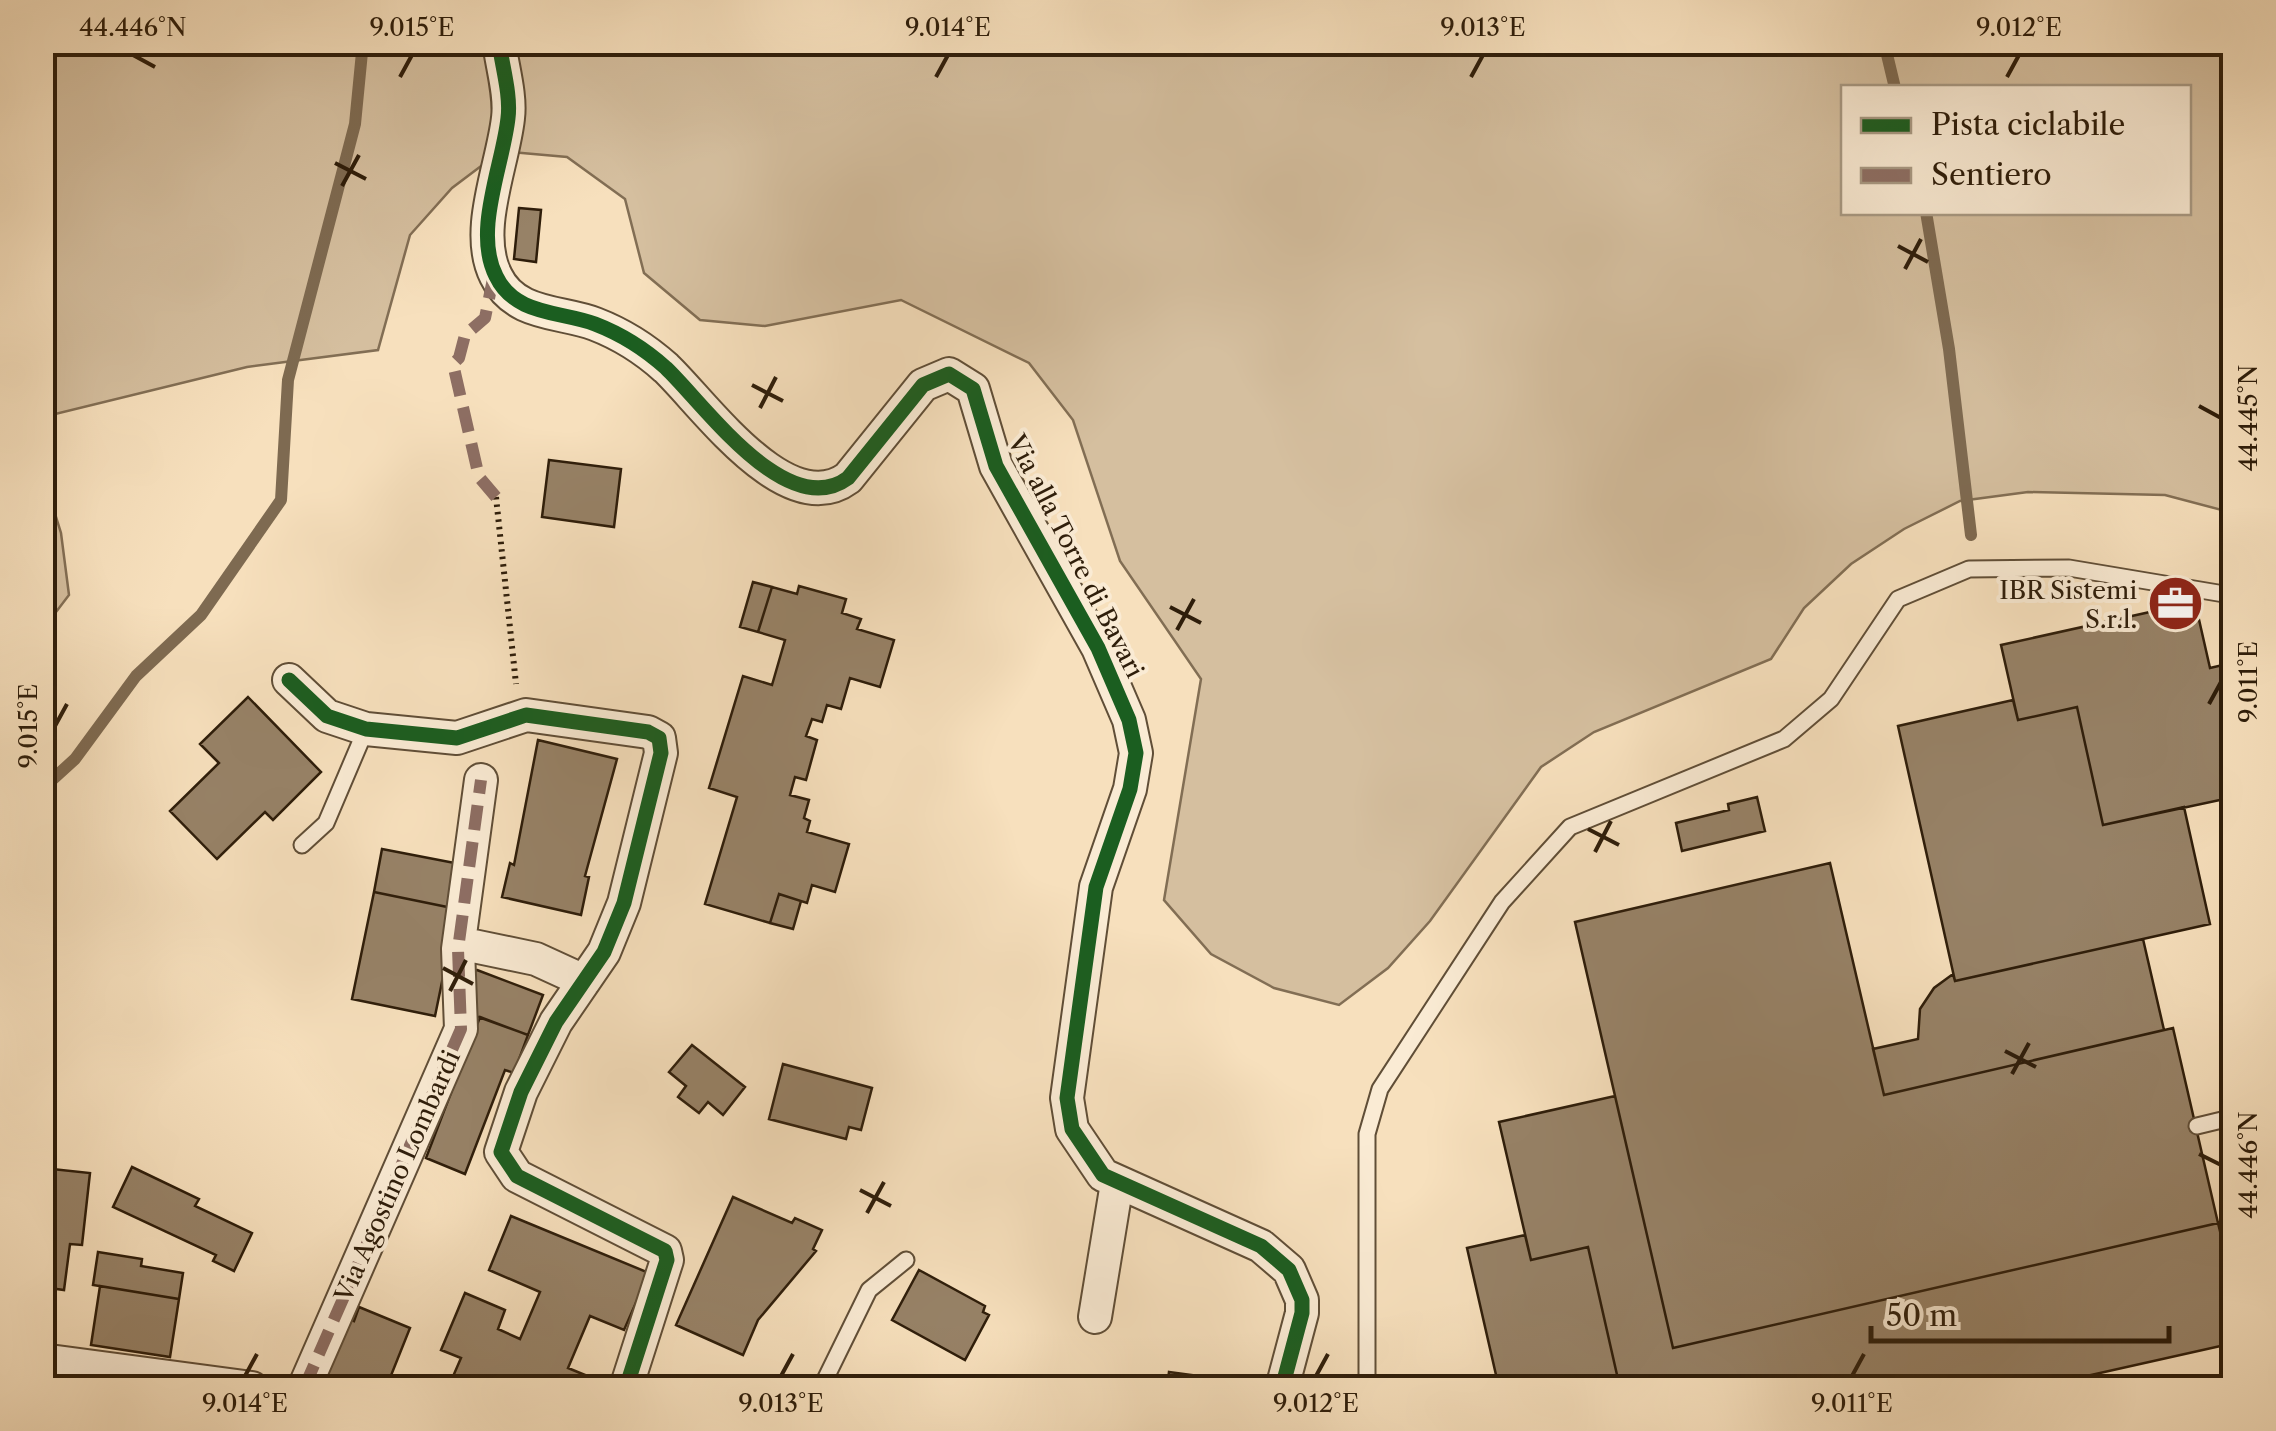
<svg xmlns="http://www.w3.org/2000/svg" width="2276" height="1431" font-family="'Libre Caslon Text',serif">
	<rect width="100%" height="100%" fill="#f7e0bd"/>
	<filter id="stains"><feTurbulence type="fractalNoise" baseFrequency=".002" numOctaves="4"/><feColorMatrix values="0 0 0 0 .2 0 0 0 0 .09 0 0 0 0 .02 0 0 0 .5 -.17"/></filter>
	<radialGradient id="worn" r=".72"><stop offset=".6" stop-color="#630" stop-opacity="0"/><stop offset="1" stop-color="#630" stop-opacity=".3"/></radialGradient>
	<!-- green -->
	<path fill="#d5bf9f" stroke="#826e54" stroke-width="2.5" fill-rule="evenodd" d="M43,43H2233V513L2165,495L2028,492L1960,501L1904,529L1851,564L1804,608L1771,659L1594,732L1541,767L1430,921L1388,968L1339,1005L1274,988L1211,954L1164,900L1201,679L1120,561L1073,420L1029,363L901,300L765,326L700,320L644,273L625,199L567,157L501,151L452,188L410,235L378,350L247,367L55,414L43,469ZM1844,88H2188V212H1844Z
		M42,472L61,533L69,595L43,629Z"/>
	<g fill="none" stroke-linecap="round" stroke-linejoin="round">
		<!-- stream -->
		<path stroke="#7e6a51" stroke-width="12" d="M1884,42L1895,88
			M1926,212L1949,349L1971,535
			M42,789L75,759L136,676L201,615L281,500L288,380L355,124L363,42"/>
	</g>
	<!-- building -->
	<path fill="#978267" stroke="#2e1d0a" stroke-width="2.5" d="M519,208L541,210L536,262L514,259Z
		M549,460L621,469L614,527L542,517Z
		M753,582L772,587L758,632L740,627Z
		M799,586L846,599L842,613L861,619L857,629L894,640L880,687L850,678L841,709L827,705L822,722L812,719L806,736L817,740L806,780L795,777L790,795L809,800L804,818L810,821L807,832L849,844L835,892L812,885L807,903L779,894L770,923L705,904L737,797L709,788L743,676L772,685L785,640L758,632L772,587L797,594Z
		M2195,602L2210,668L2227,664L2234,696V710L2222,713L2234,765V797L2103,825L2077,707L2018,720L2001,645Z
		M248,697L321,772L273,820L265,812L217,859L170,811L219,763L200,744Z
		M2013,700L2018,720L2077,707L2103,825L2184,807L2210,924L1955,981L1898,726Z
		M538,740L617,759L585,876L589,877L581,915L502,897L510,863L514,865Z
		M1757,797L1765,831L1682,851L1676,823L1729,810L1728,804Z
		M382,849L465,865L457,909L374,892Z
		M1830,863L1884,1095L2173,1028L2218,1223L1673,1348L1575,922Z
		M374,892L457,909L435,1016L352,999Z
		M779,894L801,901L793,929L770,923Z
		M2143,939L2164,1030L1884,1095L1873,1049L1918,1039L1920,1009L1934,988L1953,974L1955,981Z
		M477,970L543,995L528,1035L470,1014V973Z
		M480,1017L528,1035L514,1073L505,1070L465,1174L426,1158Z
		M692,1045L745,1087L723,1115L708,1102L699,1113L678,1097L686,1086L669,1072Z
		M783,1064L872,1088L861,1130L849,1127L846,1139L769,1119Z
		M1615,1096L1673,1348L2218,1223L2234,1289V1343L2033,1388H1620L1588,1247L1531,1260L1499,1122Z
		M132,1167L199,1199L195,1206L252,1233L234,1271L213,1261L216,1255L113,1207Z
		M52,1169L90,1173L82,1245L70,1244L64,1290L42,1287Z
		M733,1197L792,1223L795,1218L822,1230L813,1249L816,1251L758,1320L743,1355L676,1325Z
		M511,1216L649,1273L624,1330L590,1316L568,1368L602,1382L599,1388H448L461,1358L441,1350L465,1293L505,1310L498,1329L520,1339L540,1292L489,1270Z
		M1525,1235L1531,1260L1588,1247L1620,1388H1499L1467,1248Z
		M98,1252L142,1259L141,1266L183,1273L179,1299L93,1285Z
		M919,1270L985,1306L983,1312L989,1315L965,1360L892,1320Z
		M100,1286L179,1299L170,1357L91,1345Z
		M359,1307L410,1328L386,1388H356L326,1376L349,1319L354,1321Z
		M1169,1372L1229,1380L1228,1388H1167Z"/>
	<g fill="none" stroke-linecap="round" stroke-linejoin="round">
		<defs>
			<path id="lane" d="M302,845L326,823L366,729
				M2197,1126L2226,1119L2234,1109
				M821,1388L869,1290L906,1260
				M1367,1388V1134L1380,1089L1502,902L1570,827L1784,739L1831,699L1898,599L1969,569L2069,568L2230,595L2234,609"/>
			<path id="street" d="M499,42C502,66 511,95 508,118C503,165 473,231 496,276C515,316 561,311 595,324C621,334 646,350 666,368C704,404 787,523 848,478L923,385L949,374L973,389L996,466L1098,648L1129,720L1136,753L1130,789L1096,887L1067,1098L1072,1129L1103,1175L1261,1246L1289,1270L1302,1300V1313L1282,1388
				M289,680L327,716L366,729L457,738L526,715L648,732L659,738L661,753L624,903L604,952L556,1022L521,1092L501,1152L517,1176L665,1251L667,1260L626,1388
				M459,943L536,959L584,981
				M1095,1317L1117,1183
				M42,1360L252,1388
				M304,1388L461,1029L458,949L481,780"/>
		</defs>
		<!-- lane casing -->
		<use href="#lane" stroke="#604e37" stroke-width="19"/>
		<!-- street casing -->
		<use href="#street" stroke="#604e37" stroke-width="36"/>
		<!-- path -->
		<path stroke="#2e1d0a" stroke-width="6" stroke-dasharray="2.5 5" stroke-linecap="butt" d="M496,497L516,684"/>
		<!-- lane -->
		<use href="#lane" stroke="#faebd4" stroke-width="15"/>
		<!-- street -->
		<use href="#street" stroke="#faebd4" stroke-width="32"/>
		<!-- quiet -->
		<path stroke="#8d6e63" stroke-width="12" stroke-dasharray="25 12" stroke-linecap="butt" d="M494,274L485,318L465,335L459,358L453,364L479,477L496,497
			M304,1388L461,1029L458,949L481,780"/>
		<defs>
			<path id="cycleway" d="M499,42C502,66 511,95 508,118C503,165 473,231 496,276C515,316 561,311 595,324C621,334 646,350 666,368C704,404 787,523 848,478L923,385L949,374L973,389L996,466L1098,648L1129,720L1136,753L1130,789L1096,887L1067,1098L1072,1129L1103,1175L1261,1246L1289,1270L1302,1300V1313L1282,1388
				M289,680L327,716L366,729L457,738L526,715L648,732L659,738L661,753L624,903L604,952L556,1022L521,1092L501,1152L517,1176L665,1251L667,1260L626,1388"/>
		</defs>
		<!-- cycleway casing -->
		<use href="#cycleway" stroke="#faebd4" stroke-width="21"/>
		<!-- cycleway -->
		<use href="#cycleway" stroke="#1b5e20" stroke-width="15"/>
	</g>
	<!-- ticks -->
	<path fill="none" stroke="#2e1d0a" stroke-width="4" d="M133,55L155,67M400,77L412,55M936,77L948,55M1471,77L1483,55M2007,77L2019,55M335,163L366,179M342,186L359,155M1898,246L1928,262M1905,269L1921,239M752,385L783,401M2199,406L2221,418M760,408L776,377M1170,607L1201,623M1177,630L1194,599M2209,704L2221,682M55,726L67,704M1588,829L1619,845M1595,852L1611,821M443,968L473,984M450,991L466,960M2005,1051L2036,1067M2012,1074L2029,1043M2199,1154L2221,1165M860,1190L891,1206M867,1213L884,1182M245,1376L257,1354M781,1376L793,1354M1316,1376L1328,1354M1852,1376L1864,1354"/>
	<!-- icons -->
	<defs>
		<symbol id="office-disc" viewBox="-11 -11 22 22"><circle r="9.5" fill="#8f2418" stroke="#faebd4"/><path d="M-6-3h4V-5.5h4V-3h4V5H-6ZM-1-4.5V-3h2v-1.5ZM-6 0V1H6V0Z" fill="#fff"/></symbol>
	</defs>
	<g fill-rule="evenodd">
		<use href="#office-disc" x="2144" y="572" width="63" height="63"/>
	</g>
	<g text-anchor="middle" stroke-width="8" stroke-linejoin="round" paint-order="stroke">
		<!-- street labels -->
		<g font-size="25" fill="#2e1d0a" stroke="#faebd4">
			<text transform="translate(1076 556) rotate(63)" y="9">Via alla Torre di Bavari</text>
			<text transform="translate(397 1176) rotate(-66)" y="9">Via Agostino Lombardi</text>
		</g>
		<!-- poi labels -->
		<g font-size="25" fill="#2e1d0a" stroke="#faebd4" text-anchor="end">
			<text x="2137" y="599">IBR Sistemi<tspan x="2137" dy="29">S.r.l.</tspan></text>
		</g>
	</g>
	<!-- margin -->
	<rect width="2276" height="1431" fill="none" stroke="#f7e0bd" stroke-width="110"/>
	<!-- legend -->
	<rect x="1841" y="85" width="350" height="130" fill="#faebd4" stroke="#a89983" stroke-width="2.5"/>
	<rect x="1861" y="118" width="50" height="15" fill="#1b5e20" stroke="#a89983" stroke-width="2.5"/>
	<text x="1931" y="135" font-size="30" fill="#2e1d0a">Pista ciclabile</text>
	<rect x="1861" y="168" width="50" height="15" fill="#8d6e63" stroke="#a89983" stroke-width="2.5"/>
	<text x="1931" y="185" font-size="30" fill="#2e1d0a">Sentiero</text>
	<!-- scale -->
	<path d="M1871 1326v15h298v-15" fill="none" stroke="#2e1d0a" stroke-width="5"/>
	<text x="1886" y="1326" font-size="30" fill="#2e1d0a" stroke="#faebd4" stroke-width="8" paint-order="stroke">50 m</text>
	<rect x="55" y="55" width="2166" height="1321" fill="none" stroke="#2e1d0a" stroke-width="4"/>
	<g font-size="25" text-anchor="middle" fill="#2e1d0a">
		<text x="133" y="36">44.446°N</text>
		<text x="412" y="36">9.015°E</text>
		<text x="948" y="36">9.014°E</text>
		<text x="1483" y="36">9.013°E</text>
		<text x="2019" y="36">9.012°E</text>
		<text transform="translate(2248 418) rotate(-90)" y="9">44.445°N</text>
		<text transform="translate(2248 682) rotate(-90)" y="9">9.011°E</text>
		<text transform="translate(28 726) rotate(-90)" y="9">9.015°E</text>
		<text transform="translate(2248 1165) rotate(-90)" y="9">44.446°N</text>
		<text x="245" y="1412">9.014°E</text>
		<text x="781" y="1412">9.013°E</text>
		<text x="1316" y="1412">9.012°E</text>
		<text x="1852" y="1412">9.011°E</text>
	</g>
	<rect width="100%" height="100%" filter="url(#stains)"/>
	<rect width="100%" height="100%" fill="url(#worn)"/>
</svg>
